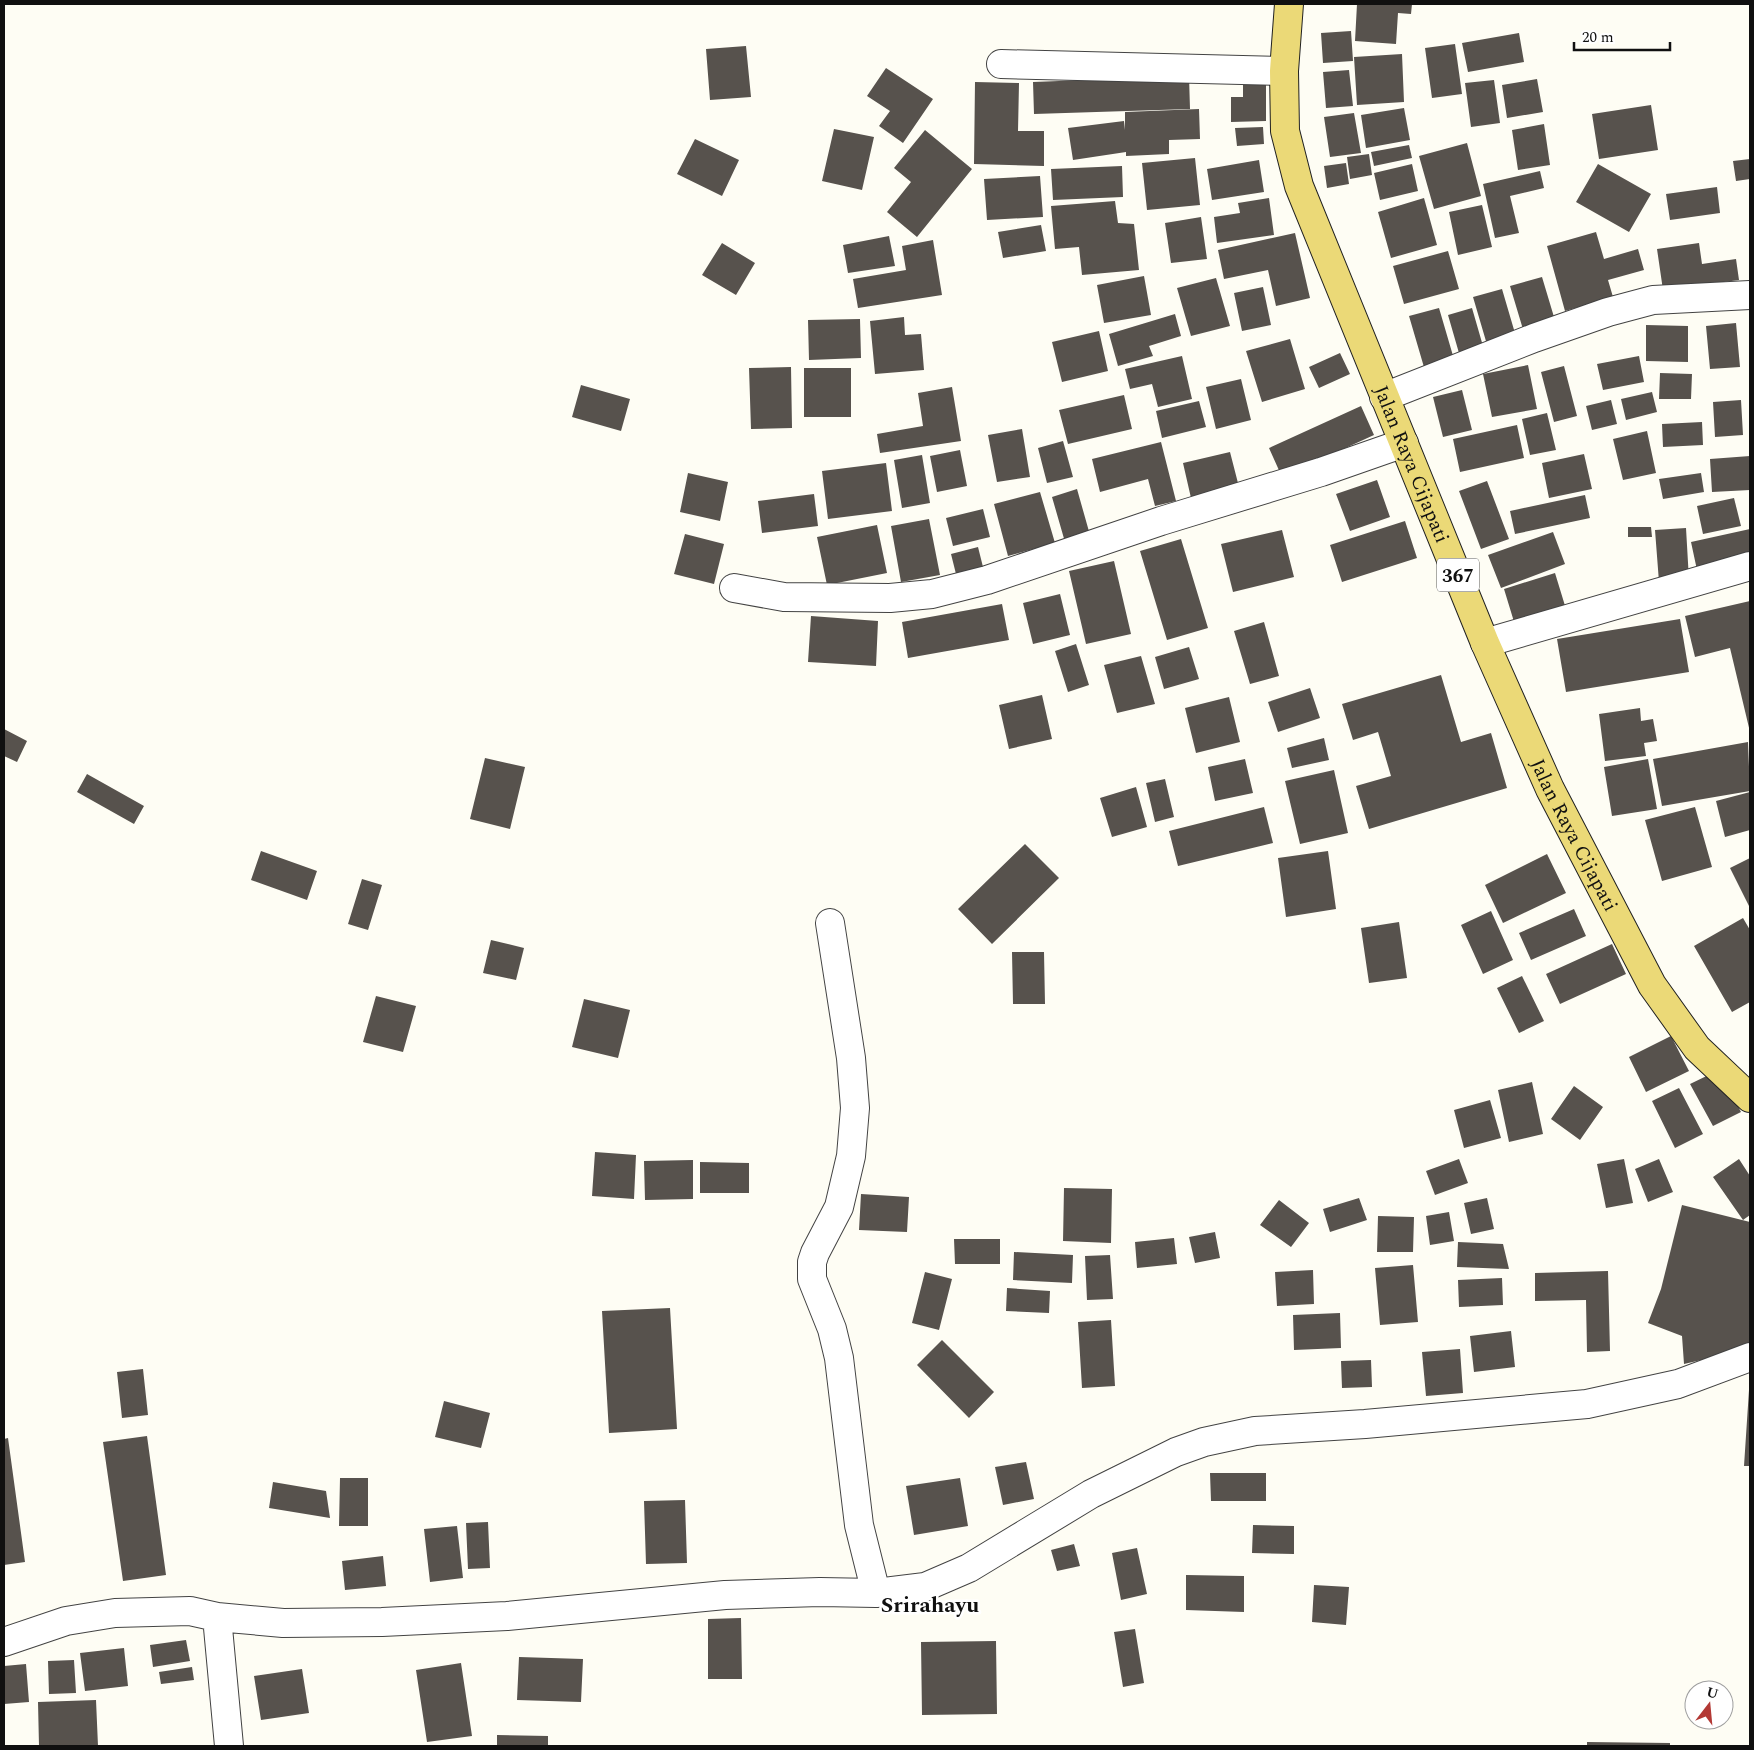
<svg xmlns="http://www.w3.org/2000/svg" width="1754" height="1750" font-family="Spectral,serif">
	<rect width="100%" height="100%" fill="#fefdf4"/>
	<!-- building -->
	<path fill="#57524d" d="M1357,4H1412L1411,14L1398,13L1396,44L1355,41Z
		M1351,31L1353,61L1323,63L1321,33Z
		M1519,33L1524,62L1468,72L1462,43Z
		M1455,44L1462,94L1432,98L1425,48Z
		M746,46L751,97L710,100L706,49Z
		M1402,54L1404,102L1357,105L1354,57Z
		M886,68L933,99L903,143L879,126L890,111L867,96Z
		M1349,70L1353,106L1326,108L1323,72Z
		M1189,76L1190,109L1034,114L1033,82Z
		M1266,79V121L1231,122V97H1243V80Z
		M1537,79L1543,112L1507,118L1502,85Z
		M1494,80L1500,123L1471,127L1465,83Z
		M975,82L1019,83L1018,131H1044V166L974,164Z
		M1651,105L1658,150L1599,159L1592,114Z
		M1404,108L1410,140L1366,148L1361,115Z
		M1199,109L1200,139L1169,140V154L1126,156V152L1073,160L1068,128L1124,121L1125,130V112Z
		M1354,113L1361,153L1330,157L1324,117Z
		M1544,124L1550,165L1518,170L1512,130Z
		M1263,127L1264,144L1237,146L1235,128Z
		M834,129L874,137L862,190L822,181Z
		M925,130L972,169L917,237L887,212L911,182L894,168Z
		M695,139L739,160L722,196L677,174Z
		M1467,143L1481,196L1434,209L1419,156Z
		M1409,145L1412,158L1374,166L1371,152Z
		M1369,154L1372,175L1350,179L1347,157Z
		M1195,158L1200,205L1147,210L1142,163Z
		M1750,159V179L1736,181L1733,161Z
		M1259,160L1264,192L1212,200L1207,169Z
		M1346,163L1349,184L1327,188L1324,166Z
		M1412,164L1418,191L1380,200L1374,173Z
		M1598,164L1651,194L1629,232L1576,202Z
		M1122,166L1123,197L1053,200L1051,169Z
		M1540,171L1544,188L1510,196L1519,233L1495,238L1483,184Z
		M1040,176L1043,217L987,220L984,179Z
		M1717,187L1720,213L1670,220L1666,194Z
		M1269,198L1274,235L1217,243L1214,217L1240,213L1238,203Z
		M1424,198L1437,245L1391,258L1378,212Z
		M1115,201L1118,223L1134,224L1139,270L1082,275L1079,247L1055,249L1051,206Z
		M1482,205L1492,247L1458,255L1449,212Z
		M1201,217L1207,259L1171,263L1165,223Z
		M1041,225L1046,251L1003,258L998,232Z
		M1596,232L1604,259L1638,249L1644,270L1608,280L1613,297L1565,311L1547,246Z
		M1295,233L1310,298L1276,306L1268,270L1224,279L1218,250Z
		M889,236L895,266L848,273L843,245Z
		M933,240L942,295L858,308L853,279L906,270L902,246Z
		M722,243L755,263L736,295L702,275Z
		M1699,243L1702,264L1736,259L1739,280L1663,290L1657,249Z
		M1448,251L1459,289L1404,304L1393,266Z
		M1144,276L1151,315L1104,323L1097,285Z
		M1542,277L1557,327L1525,336L1510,286Z
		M1216,278L1230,326L1191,336L1177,288Z
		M1263,287L1271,325L1242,331L1234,293Z
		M1502,289L1517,340L1488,348L1473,297Z
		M1439,308L1456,366L1426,374L1409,316Z
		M1472,308L1485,353L1461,360L1448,315Z
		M1175,314L1181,336L1149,346L1153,356L1118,366L1109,334Z
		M904,317L905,335L921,334L924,370L875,374L870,321Z
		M860,319L861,358L809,360L808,320Z
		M1736,323L1740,367L1710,369L1706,326Z
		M1646,325L1688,326V362L1646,361Z
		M1099,331L1108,371L1062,382L1052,342Z
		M1290,339L1305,389L1262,402L1246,351Z
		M1340,353L1350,374L1319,388L1309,367Z
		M1182,356L1192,399L1158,407L1152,384L1130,389L1125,369Z
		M1639,356L1644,382L1603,390L1597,364Z
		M1528,365L1537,409L1492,417L1483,374Z
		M1564,366L1577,416L1554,422L1541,372Z
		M791,367L792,428L751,429L749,368Z
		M804,368H851V417H804Z
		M1660,373L1692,374L1691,399H1659Z
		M1241,379L1251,420L1216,429L1206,387Z
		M581,385L630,399L621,431L572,417Z
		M952,387L961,441L880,453L877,434L923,426L918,393Z
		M1462,390L1472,430L1443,437L1433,397Z
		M1652,392L1657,412L1626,420L1621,399Z
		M1124,395L1132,429L1068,444L1059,410Z
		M1611,400L1617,424L1592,430L1586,406Z
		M1741,400L1743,435L1715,437L1713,402Z
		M1199,401L1206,427L1162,438L1156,411Z
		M1361,406L1374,435L1282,477L1269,448Z
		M1547,413L1556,450L1530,455L1522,419Z
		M1702,422L1703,445L1663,447L1662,424Z
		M1517,425L1524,458L1460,472L1453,439Z
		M1022,429L1030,477L997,482L988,435Z
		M1647,431L1656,473L1623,480L1613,439Z
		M1063,441L1073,477L1047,483L1038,448Z
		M1161,442L1176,501L1155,506L1148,479L1100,492L1092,459Z
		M960,450L967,486L937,492L930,456Z
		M1230,452L1239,487L1191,498L1183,463Z
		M1584,454L1592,489L1549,498L1542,463Z
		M922,455L930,503L902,508L894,460Z
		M1750,456V490L1712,492L1710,459Z
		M886,463L892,511L828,519L822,471Z
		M688,473L728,482L720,521L680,512Z
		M1701,473L1704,492L1663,499L1659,479Z
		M1377,480L1390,517L1350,531L1336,494Z
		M1487,481L1509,539L1481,549L1459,491Z
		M1077,489L1090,535L1065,542L1052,497Z
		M1040,492L1055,543L1008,556L994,504Z
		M814,494L818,526L762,533L758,501Z
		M1585,495L1590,518L1515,534L1510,511Z
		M1734,498L1741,526L1703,534L1697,506Z
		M983,509L990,537L953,546L946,518Z
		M929,519L940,575L901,582L891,526Z
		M1405,521L1417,558L1342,582L1330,545Z
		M877,525L887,573L827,585L817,537Z
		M1628,527H1651L1652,537H1628Z
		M1686,528L1689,580L1659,582L1655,530Z
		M1750,529V559L1697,570L1691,542Z
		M1282,530L1294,577L1233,592L1221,544Z
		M1553,532L1565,564L1501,588L1488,555Z
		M685,534L724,544L714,584L674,574Z
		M1181,539L1208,628L1167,640L1140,551Z
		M978,547L984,571L957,578L951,554Z
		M1114,561L1131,634L1086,644L1069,571Z
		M1555,573L1566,609L1515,625L1504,589Z
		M1060,594L1070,635L1033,644L1023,603Z
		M1750,601V732L1730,648L1695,657L1685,616Z
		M1002,604L1009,640L908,658L902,622Z
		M811,616L878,621L876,666L808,662Z
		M1680,619L1689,672L1566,692L1557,639Z
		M1264,622L1279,676L1250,684L1234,631Z
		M1076,644L1089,685L1068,692L1055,651Z
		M1189,647L1199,679L1164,689L1155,657Z
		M1141,656L1155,704L1117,713L1104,665Z
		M1441,675L1461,742L1491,733L1507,788L1369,829L1356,786L1391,776L1378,732L1353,740L1342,704Z
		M1310,688L1320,718L1278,732L1268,702Z
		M1042,695L1052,739L1009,749L999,705Z
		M1229,697L1240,742L1196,753L1185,708Z
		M1640,708L1641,721L1653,719L1657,741L1644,743L1646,756L1605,761L1599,714Z
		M4,729L27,741L17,762L4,756Z
		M1324,738L1329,760L1292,768L1287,748Z
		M1748,742L1750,791L1662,806L1653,759Z
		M485,758L525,767L510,829L470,819Z
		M1245,759L1253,793L1215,801L1208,767Z
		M1648,759L1657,809L1612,816L1604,767Z
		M1334,770L1348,833L1300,844L1285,781Z
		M87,774L144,806L134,824L77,792Z
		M1165,779L1174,817L1155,822L1146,783Z
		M1136,787L1147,827L1112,837L1100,798Z
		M1750,792V830L1725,837L1716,801Z
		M1264,807L1273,843L1178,866L1169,831Z
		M1695,807L1712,867L1662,881L1645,820Z
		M1025,844L1059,878L992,944L958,909Z
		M261,851L317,871L307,900L251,880Z
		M1328,851L1336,909L1286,917L1278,858Z
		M1547,854L1566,893L1503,923L1485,885Z
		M1750,858V905L1749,906L1730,868Z
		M362,879L382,885L368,930L348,924Z
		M1574,909L1586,936L1531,960L1519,933Z
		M1491,911L1513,960L1483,974L1461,925Z
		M1743,918L1750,930V1002L1732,1012L1694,946Z
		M1399,922L1407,978L1369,983L1361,928Z
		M491,940L524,948L516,980L483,973Z
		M1612,944L1626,974L1560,1004L1546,974Z
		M1012,952H1044L1045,1004H1013Z
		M1522,976L1544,1021L1519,1033L1497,988Z
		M376,996L416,1006L403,1052L363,1042Z
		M584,999L630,1010L618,1058L572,1047Z
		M1671,1036L1689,1071L1646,1092L1629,1057Z
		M1719,1070L1741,1112L1713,1126L1690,1084Z
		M1532,1082L1543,1134L1509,1142L1498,1090Z
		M1574,1086L1603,1107L1580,1140L1551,1119Z
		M1679,1088L1703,1134L1675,1148L1652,1101Z
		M1490,1100L1501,1138L1464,1148L1454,1110Z
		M595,1152L636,1155L634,1199L592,1196Z
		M1459,1159L1468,1183L1435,1195L1426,1171Z
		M1624,1159L1633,1203L1606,1208L1597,1164Z
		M1659,1159L1673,1192L1648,1202L1635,1169Z
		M1739,1159L1750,1176V1215L1743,1220L1713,1177Z
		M693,1160V1199L645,1200L644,1161Z
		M700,1162L749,1163V1193H700Z
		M1064,1188L1112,1189L1111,1243L1063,1241Z
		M861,1194L909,1197L907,1232L859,1230Z
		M1359,1198L1367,1220L1330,1232L1323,1209Z
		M1487,1198L1494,1229L1471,1234L1464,1203Z
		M1279,1200L1309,1223L1291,1247L1260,1225Z
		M1682,1205L1750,1222V1342L1740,1351L1684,1364L1682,1336L1648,1323L1661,1289Z
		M1449,1212L1454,1241L1430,1245L1426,1216Z
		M1378,1216L1414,1217L1413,1252H1377Z
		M1215,1232L1220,1258L1195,1263L1189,1237Z
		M1174,1238L1177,1264L1137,1268L1135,1242Z
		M954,1239H1000V1264H955Z
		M1458,1242L1503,1244L1509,1269L1457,1267Z
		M1014,1252L1073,1255L1072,1283L1013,1280Z
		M1110,1255L1113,1299L1087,1300L1085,1256Z
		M1413,1265L1418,1322L1380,1325L1375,1268Z
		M1313,1270L1314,1304L1277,1306L1275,1272Z
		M1608,1271L1610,1351L1587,1352L1586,1300L1535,1301V1273Z
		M925,1272L952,1279L939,1330L912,1323Z
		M1502,1278L1503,1305L1459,1307L1458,1280Z
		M1007,1288L1050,1291L1049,1313L1006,1311Z
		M670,1308L677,1429L609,1433L602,1311Z
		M1340,1313L1341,1348L1294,1350L1293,1315Z
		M1111,1320L1115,1386L1082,1388L1078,1322Z
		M1511,1331L1515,1367L1474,1372L1470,1336Z
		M942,1340L994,1392L969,1418L917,1365Z
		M1460,1349L1463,1393L1426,1396L1422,1352Z
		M1371,1360L1372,1387L1342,1388L1341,1361Z
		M143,1369L148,1415L122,1418L117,1372Z
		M1749,1390L1750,1466H1744Z
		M444,1401L490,1413L481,1448L435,1437Z
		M147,1436L166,1575L123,1581L103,1442Z
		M8,1438L25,1562L4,1565V1439Z
		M1026,1462L1034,1499L1003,1505L995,1467Z
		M1210,1473H1266V1501H1211Z
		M340,1478H368V1526H339Z
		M960,1478L968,1526L914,1535L906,1486Z
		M273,1482L326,1491L330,1518L269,1508Z
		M685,1500L687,1563L646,1564L644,1501Z
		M488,1522L490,1568L468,1569L466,1523Z
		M1253,1525L1294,1526V1554L1252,1553Z
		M457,1526L463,1578L430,1582L424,1529Z
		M1074,1544L1080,1566L1057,1571L1051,1550Z
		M1137,1548L1147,1594L1121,1600L1112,1553Z
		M383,1556L386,1586L345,1590L342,1561Z
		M1186,1575L1244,1576V1612L1186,1610Z
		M1314,1585L1349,1587L1346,1625L1312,1622Z
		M741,1618L742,1679H708V1619Z
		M1135,1629L1144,1683L1123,1687L1114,1632Z
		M186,1640L190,1661L153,1667L150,1645Z
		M996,1641L997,1714L922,1715L921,1642Z
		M124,1648L128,1686L85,1691L80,1653Z
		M519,1657L583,1659L581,1702L517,1700Z
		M74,1660L76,1693L49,1694L48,1661Z
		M461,1663L472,1736L427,1742L416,1670Z
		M26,1664L29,1702L4,1704V1666Z
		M192,1667L194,1680L161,1684L159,1672Z
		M302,1669L309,1713L261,1720L254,1676Z
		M96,1700L98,1746H39L38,1702Z
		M497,1735L548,1736V1746H497Z
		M1587,1742L1670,1743V1746H1587Z"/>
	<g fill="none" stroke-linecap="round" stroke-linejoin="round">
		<defs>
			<path id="street" d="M1001,64L1284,71
				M1384,397L1534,338L1608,312L1653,300L1750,295
				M734,588L784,597L890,598L932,594L987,580L1161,521L1321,472L1404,443
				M1485,643L1750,566
				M830,923L851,1058L855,1108L851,1156L839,1207L815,1253L812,1262V1279L832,1329L839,1358L859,1525L876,1593
				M217,1617L229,1746
				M4,1642L66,1621L115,1613L190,1611L217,1617L283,1623L382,1622L507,1616L725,1595L820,1592L876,1593L925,1587L969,1568L1091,1494L1176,1452L1204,1442L1255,1431L1365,1424L1587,1404L1678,1384L1750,1357"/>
			<g id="primary">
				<path id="s1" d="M1289,4L1284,71L1285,131L1299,186L1485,643L1550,789L1652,985L1697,1048L1750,1098"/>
			</g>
		</defs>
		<!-- street casing -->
		<use href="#street" stroke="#434343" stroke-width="30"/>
		<!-- primary casing -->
		<use href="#primary" stroke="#212121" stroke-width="30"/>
		<!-- street -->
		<use href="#street" stroke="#fff" stroke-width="28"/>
		<!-- primary -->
		<use href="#primary" stroke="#ebd977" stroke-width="28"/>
	</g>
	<g text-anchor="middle" stroke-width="5" stroke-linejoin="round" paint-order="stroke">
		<!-- shield labels -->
		<rect fill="#fff" stroke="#585858" stroke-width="1" x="1437" y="558.5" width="42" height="33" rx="4"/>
		<g font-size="19" font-weight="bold" fill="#101010">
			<text x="1458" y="582">367</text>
		</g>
		<!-- street labels -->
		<g font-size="20" fill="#101010" stroke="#fff">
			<text dy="7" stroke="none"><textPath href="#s1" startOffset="484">Jalan Raya Cijapati</textPath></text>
			<text dy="7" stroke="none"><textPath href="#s1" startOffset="889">Jalan Raya Cijapati</textPath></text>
		</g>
		<!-- quarter labels -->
		<g font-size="22" font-weight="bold" fill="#101010" stroke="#fff">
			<text x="930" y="1612">Srirahayu</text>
		</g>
	</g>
	<!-- border -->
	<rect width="1754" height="1750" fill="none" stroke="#101010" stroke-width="10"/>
	<!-- north arrow -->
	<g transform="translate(1709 1705) rotate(16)"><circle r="24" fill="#ffffff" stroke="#9f9f9f"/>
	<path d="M0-4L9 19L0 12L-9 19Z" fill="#b33935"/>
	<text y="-8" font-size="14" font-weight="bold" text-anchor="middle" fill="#101010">U</text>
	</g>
	<!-- scale -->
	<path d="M1574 42v8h96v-8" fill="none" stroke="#101010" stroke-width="2.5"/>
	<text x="1582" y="42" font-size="15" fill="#101010" stroke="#ffffff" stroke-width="4" paint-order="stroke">20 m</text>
</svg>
